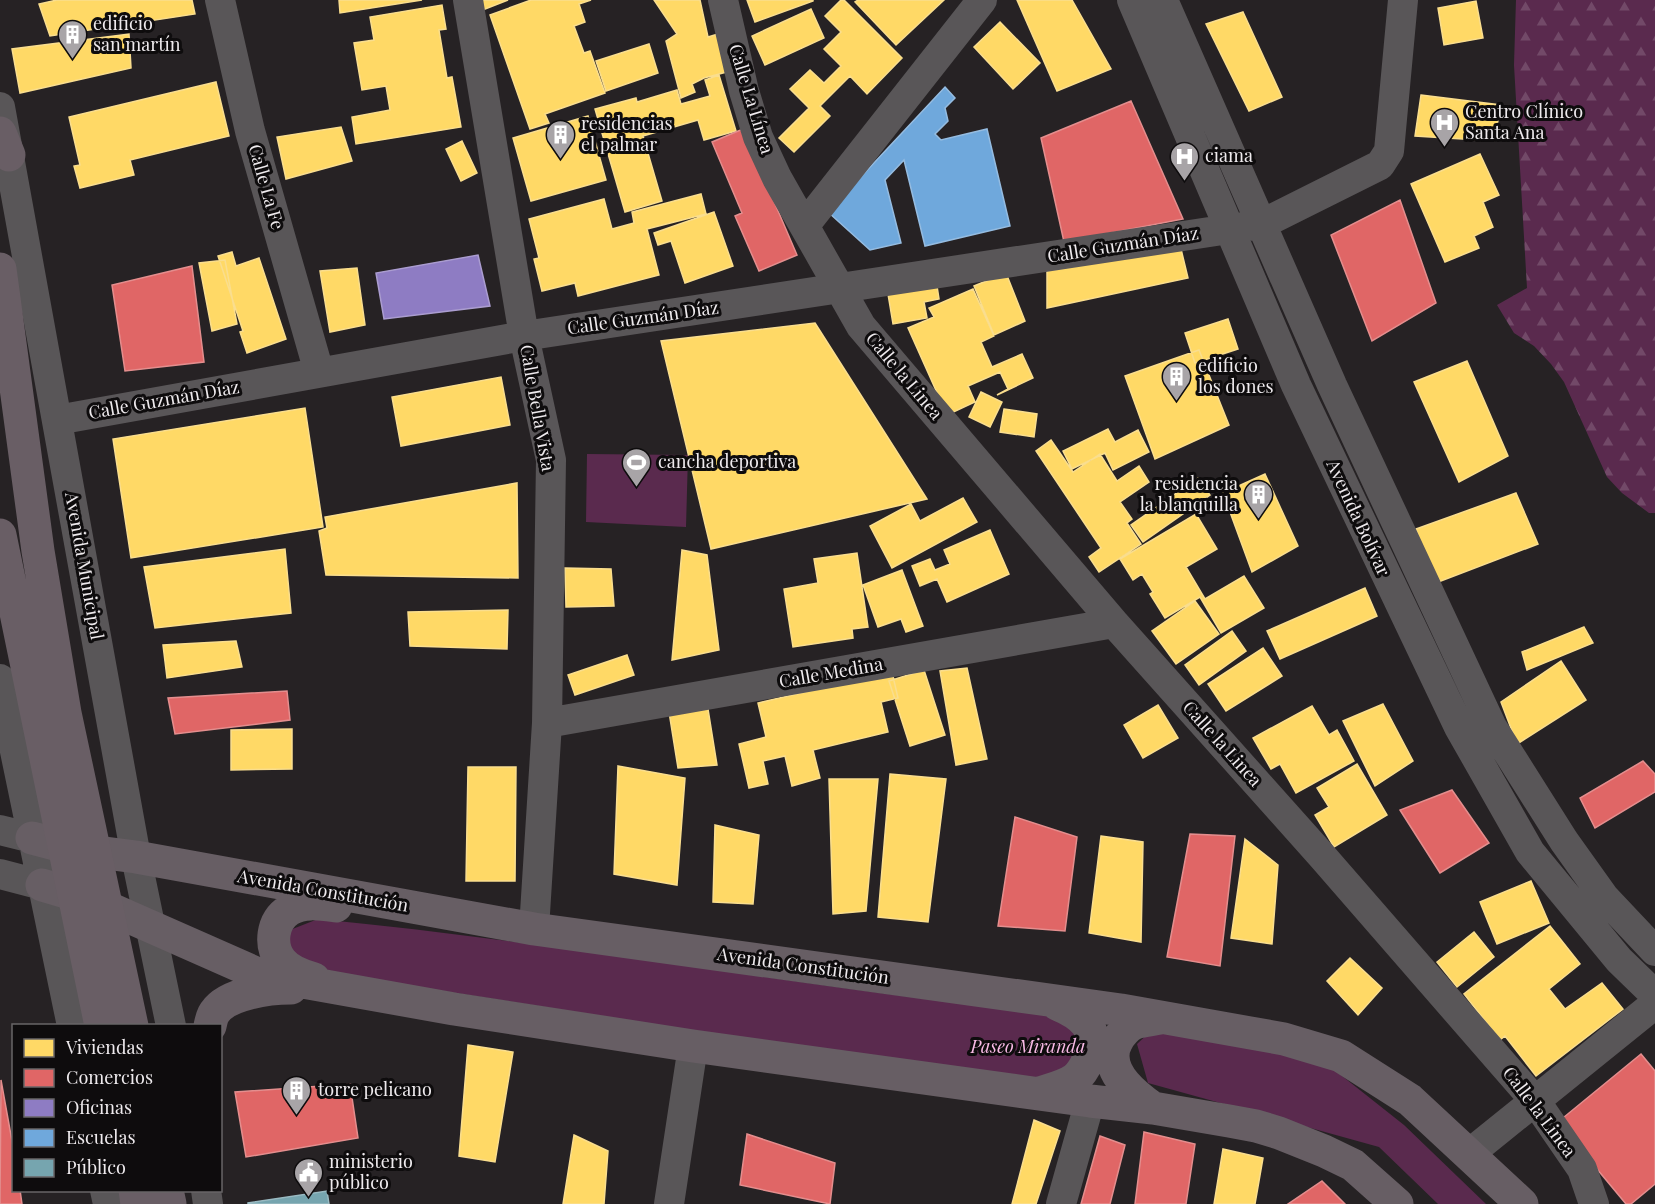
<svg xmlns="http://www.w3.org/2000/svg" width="1655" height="1204" font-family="'Playfair Display',serif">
	<defs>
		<pattern id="forest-firs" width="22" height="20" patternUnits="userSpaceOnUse" patternTransform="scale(1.5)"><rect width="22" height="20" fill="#5a2a4e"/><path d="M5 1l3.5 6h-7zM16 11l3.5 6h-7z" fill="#724968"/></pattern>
	</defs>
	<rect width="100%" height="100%" fill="#262224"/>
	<!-- green -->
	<path fill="#5a2a4e" d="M587,454L688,455L686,527L586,522Z
		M318,919C565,943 808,988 1054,1014L1078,1030L1072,1065L1029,1083L302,969L286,951L290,930Z
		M1156,1026L1241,1037L1332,1068L1404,1125L1486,1204H1438L1379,1147L1148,1083L1137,1044Z"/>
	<!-- forest -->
	<path fill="url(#forest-firs)" d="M1516,0H1655V513H1649L1622,493L1607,477L1564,382L1551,364L1534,346L1514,333L1497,305L1527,288L1514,65Z"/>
	<!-- homes -->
	<path fill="#ffd966" stroke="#fade8e" stroke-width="1.5" d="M57,0H192L195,14L50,36L39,4Z
		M339,0H422L340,13Z
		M476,0H508L480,11Z
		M531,0H591L579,4L585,22L574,26L584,53L590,51L605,93L545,114L549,123L530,129L490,15Z
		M654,0H700L708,37L718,34L727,72L704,78L692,84L695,92L681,98L666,41L677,34Z
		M747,0H813V1L755,22Z
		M841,0H844L902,58L867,94L850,76L820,106L830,116L794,152L779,138L809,108L790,89L810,70L824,83L841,66L824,49L841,32L825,16Z
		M858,0H944L896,45L855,2Z
		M1017,0H1072L1111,69L1057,91Z
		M1476,1L1483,38L1444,45L1438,8Z
		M442,5L446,29L439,30L447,78L452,77L461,127L356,144L352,117L390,110L386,86L362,90L354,43L374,40L370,17Z
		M811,9L824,38L765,65L752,36Z
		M1243,12L1282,97L1249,111L1206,24Z
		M1000,22L1040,63L1013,89L974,47Z
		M129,34L131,68L20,93L12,49Z
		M649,44L658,73L606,91L596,61Z
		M719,75L736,131L704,140L698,120L643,136L662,201L625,212L595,109L636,98L637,102L677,90L681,104L710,96L705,80Z
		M216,82L229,136L130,160L134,175L80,188L74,166L80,165L69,117Z
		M1421,95L1501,105L1494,141L1415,136Z
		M588,116L606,180L531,201L513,138Z
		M341,127L352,161L286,179L277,137Z
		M462,141L477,173L461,181L446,149Z
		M1480,154L1499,195L1483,202L1493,227L1474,236L1479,248L1445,262L1411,184Z
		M701,194L706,214L647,229L659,275L578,296L575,283L542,291L534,259L539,258L529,219L604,199L612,229L634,223L632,212Z
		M714,212L733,266L685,283L671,241L658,245L654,233Z
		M1181,249L1188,278L1047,308V271Z
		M232,252L236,266L259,258L286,339L247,353L240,332L243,331L218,256Z
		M225,260L237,324L212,331L199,263Z
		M357,268L365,325L330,332L320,271Z
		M1006,273L1025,321L994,335L974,286Z
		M937,286L939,299L924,302L927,318L893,324L888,294Z
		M973,289L994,336L981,342L992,367L1022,354L1033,378L997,395L1008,389L1000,372L968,386L975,402L947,415L908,328L934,317L929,308Z
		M1228,319L1238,349L1195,363L1185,333Z
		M815,323L927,499L711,549L661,341Z
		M1199,350L1229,425L1155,459L1125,376Z
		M1467,361L1508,456L1459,482L1414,382Z
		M501,377L510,425L401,446L392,397Z
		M981,392L1002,402L990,427L969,417Z
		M305,408L323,527L131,558L113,439Z
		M1004,409L1037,414L1034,437L1000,432Z
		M1108,429L1115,442L1138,430L1149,452L1113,470L1105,453L1072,469L1063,451Z
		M1051,440L1073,472L1100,454L1117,481L1139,466L1149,482L1120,502L1132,519L1127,523L1141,544L1099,572L1089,557L1101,548L1036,451Z
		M1265,474L1298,546L1252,572L1223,493Z
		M1198,478L1210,495L1143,542L1131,525Z
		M517,483L518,578L326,575L319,531L327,528L325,517Z
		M1516,493L1538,544L1433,584L1416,529Z
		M963,498L977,522L892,568L870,526L911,504L920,521Z
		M1196,514L1217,549L1186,567L1205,599L1244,576L1264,608L1221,633L1200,597L1165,618L1150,594L1153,592L1142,574L1133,580L1120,559Z
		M990,530L1009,574L947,602L937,579L920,586L912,566L930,559L935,570L950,564L944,550Z
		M285,549L291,613L155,628L144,567Z
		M682,550L707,555L719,650L672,660Z
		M857,553L868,627L852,629L853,638L793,647L784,589L818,583L814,559Z
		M565,568L611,569L614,606L566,607Z
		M902,570L923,626L906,632L901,619L878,627L863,585Z
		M1365,588L1377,616L1280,659L1267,631Z
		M1195,601L1219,634L1176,664L1152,631Z
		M508,610L507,649L410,646L408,612Z
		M1584,627L1593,643L1527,670L1522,652Z
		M1232,631L1246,651L1199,685L1185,665Z
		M236,641L242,667L167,678L163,645Z
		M1263,648L1282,676L1226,711L1208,684Z
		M627,655L634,675L575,695L568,675Z
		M1561,661L1586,700L1517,744L1501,702Z
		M967,668L987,759L956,765L940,671Z
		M924,670L945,735L910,746L889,681Z
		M892,672L898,698L881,702L888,732L813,750L820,778L792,786L785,756L763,761L768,784L749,788L739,744L766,737L758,703Z
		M1383,704L1413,761L1375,786L1343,721Z
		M1158,705L1178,738L1143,758L1124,725Z
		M1312,706L1329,735L1337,730L1354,761L1296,793L1280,764L1271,769L1253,738Z
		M708,709L717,765L678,768L669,712Z
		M292,729V769L231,770V730Z
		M1357,764L1387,815L1334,847L1315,815L1329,807L1317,788Z
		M618,766L685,778L677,885L614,874Z
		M468,767H516L515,881H466Z
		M890,774L946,779L928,922L878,917Z
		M829,779H878L866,911L833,914Z
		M715,825L759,835L753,904L713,902Z
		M1101,836L1143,842L1141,942L1089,933Z
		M1245,839L1278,865L1272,944L1231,938Z
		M1531,881L1549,923L1497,944L1480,902Z
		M1550,926L1580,964L1549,989L1565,1009L1602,983L1623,1009L1536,1076L1505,1036L1500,1040L1464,994Z
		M1474,932L1494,957L1457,987L1437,962Z
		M1350,958L1382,988L1358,1015L1327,981Z
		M468,1045L513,1052L495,1162L459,1156Z
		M1034,1120L1060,1131L1036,1204H1012Z
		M574,1135L608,1151L604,1204H563Z
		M1223,1149L1263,1158L1255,1204H1214Z"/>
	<!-- shops -->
	<path fill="#e06666" stroke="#e48e8e" stroke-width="1.5" d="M1131,101L1183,219L1064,242L1041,138Z
		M743,129L797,255L759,271L735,216L742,213L712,142Z
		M1400,200L1436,303L1372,341L1331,235Z
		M192,266L204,362L125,371L112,285Z
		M287,691L290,720L175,734L168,698Z
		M1643,761L1655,774V792L1595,828L1580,798Z
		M1452,790L1489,843L1440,873L1400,810Z
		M1015,817L1077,837L1065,931L998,926Z
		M1190,834L1235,836L1220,966L1167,957Z
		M1641,1054L1655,1071V1184L1631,1204H1626L1558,1122Z
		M1,1080L14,1152V1190H20L22,1204H0Z
		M350,1084L358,1138L246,1157L235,1092Z
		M1144,1132L1195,1144L1186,1204H1135Z
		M747,1134L835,1163L830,1204L740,1185Z
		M1100,1136L1125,1145L1110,1204H1081Z
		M1322,1181L1345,1204H1288Z"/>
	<!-- offices -->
	<path fill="#8e7cc3" stroke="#ab9dd0" stroke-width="1.5" d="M478,255L490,306L384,319L376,273Z"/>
	<!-- schools -->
	<path fill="#6fa8dc" stroke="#95bce1" stroke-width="1.5" d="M945,87L955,98L945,108L948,121L935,134L941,140L987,129L1010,226L925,246L904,160L885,180L901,243L870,250L828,212Z"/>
	<!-- public -->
	<path fill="#76a5af" stroke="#9abac2" stroke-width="1.5" d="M327,1191L329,1204H248V1203Z"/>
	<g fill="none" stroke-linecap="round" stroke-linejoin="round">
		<!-- minor -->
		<path stroke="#595658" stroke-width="30" d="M220,0L250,131L319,372
			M468,0L524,336L551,460L547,723L534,929
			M723,0L744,91L758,137L777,178L861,326L1114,623L1322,856L1536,1102L1582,1169L1594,1204
			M1132,0L1296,385L1459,727L1530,852L1619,960L1655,995
			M1163,0L1332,385L1492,727L1564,841L1604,897L1655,951
			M0,107L136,857L171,1026
			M805,225L982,0
			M57,420L524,336L1262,224L1380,165L1389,151L1403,0
			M0,679L72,1026
			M547,723L1114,623
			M0,830L32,838
			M0,874L42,885
			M1469,1154L1655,1004
			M105,1190L108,1204
			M206,1190L208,1204
			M669,1204L693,1046
			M1061,1204L1090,1101"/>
		<!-- major -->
		<path stroke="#675e64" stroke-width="33" d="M32,838L74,849L136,857L534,929L1121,1010L1284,1039L1341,1056L1410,1100L1522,1204
			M42,885L86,898L258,974L454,1009L693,1046L1090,1101L1153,1108L1229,1121L1256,1126L1279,1133L1324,1151L1353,1165L1397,1204
			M314,979C303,976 288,970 281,961C269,945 272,921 289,910C302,901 321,904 336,906
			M210,1026C211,1022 212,1015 215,1012C228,993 270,988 291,988
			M1040,1093C1052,1089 1065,1086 1075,1079C1081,1074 1085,1067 1088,1060C1101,1029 1083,1015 1057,1004
			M1153,1108C1133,1094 1101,1069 1117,1041C1120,1035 1127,1027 1133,1024C1141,1020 1152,1020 1161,1018"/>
		<!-- highway -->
		<path stroke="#695e65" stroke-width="33" d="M0,133L9,155
			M0,269L38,551L65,713L132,1026
			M0,535L101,1026
			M135,1190L137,1204
			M167,1190L170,1204"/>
	</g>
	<!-- icons -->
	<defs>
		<symbol id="building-pin" viewBox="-11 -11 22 30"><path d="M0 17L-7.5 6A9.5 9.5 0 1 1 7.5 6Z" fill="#a8a4a7" stroke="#0e0c0d"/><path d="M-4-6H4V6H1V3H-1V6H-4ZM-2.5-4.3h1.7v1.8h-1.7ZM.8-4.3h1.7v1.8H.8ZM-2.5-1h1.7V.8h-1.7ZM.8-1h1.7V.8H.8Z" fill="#fff"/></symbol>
		<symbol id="hospital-pin" viewBox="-11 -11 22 30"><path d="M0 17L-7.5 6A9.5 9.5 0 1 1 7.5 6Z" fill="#a8a4a7" stroke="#0e0c0d"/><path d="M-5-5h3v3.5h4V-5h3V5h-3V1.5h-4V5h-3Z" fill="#fff"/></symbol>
		<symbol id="stadium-pin" viewBox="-11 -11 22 30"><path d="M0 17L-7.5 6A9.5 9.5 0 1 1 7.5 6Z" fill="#a8a4a7" stroke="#0e0c0d"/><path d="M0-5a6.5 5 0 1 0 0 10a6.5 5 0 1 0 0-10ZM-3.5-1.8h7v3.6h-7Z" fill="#fff"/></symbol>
		<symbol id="civic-pin" viewBox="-11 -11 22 30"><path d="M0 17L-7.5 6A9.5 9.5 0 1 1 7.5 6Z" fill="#a8a4a7" stroke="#0e0c0d"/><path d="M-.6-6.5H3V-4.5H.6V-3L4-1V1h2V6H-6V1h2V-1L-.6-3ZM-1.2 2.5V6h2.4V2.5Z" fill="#fff"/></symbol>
	</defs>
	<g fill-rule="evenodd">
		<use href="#building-pin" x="56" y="18" width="33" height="45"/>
		<use href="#hospital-pin" x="1428" y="106" width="33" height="45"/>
		<use href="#building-pin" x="544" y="118" width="33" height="45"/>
		<use href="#hospital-pin" x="1168" y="140" width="33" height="45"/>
		<use href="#building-pin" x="1160" y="360" width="33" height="45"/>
		<use href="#stadium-pin" x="620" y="446" width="33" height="45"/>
		<use href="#building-pin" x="1242" y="478" width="33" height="45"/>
		<use href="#building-pin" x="280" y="1074" width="33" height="45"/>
		<use href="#civic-pin" x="292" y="1156" width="33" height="45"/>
	</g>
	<g text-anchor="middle" stroke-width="6" stroke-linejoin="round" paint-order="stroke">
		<!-- poi labels -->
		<g font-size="18" fill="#eeeaed" stroke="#0e0c0d" text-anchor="start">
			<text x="93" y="30">edificio<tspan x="93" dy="21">san martín</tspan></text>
			<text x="1465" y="118">Centro Clínico<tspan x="1465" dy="21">Santa Ana</tspan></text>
			<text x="581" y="130">residencias<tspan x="581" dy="21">el palmar</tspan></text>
			<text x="1205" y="162">ciama</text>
			<text x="1198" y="372">edificio<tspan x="1198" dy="21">los dones</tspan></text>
			<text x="658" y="468">cancha deportiva</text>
			<text x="1238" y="490" text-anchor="end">residencia<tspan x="1238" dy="21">la blanquilla</tspan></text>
			<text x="318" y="1096">torre pelicano</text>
			<text x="329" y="1168">ministerio<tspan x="329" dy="21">público</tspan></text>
		</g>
		<!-- street labels -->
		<g font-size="18" fill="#eeeaed" stroke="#0e0c0d">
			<text transform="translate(751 99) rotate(73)" y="6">Calle La Línea</text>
			<text transform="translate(266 187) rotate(74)" y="6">Calle La Fe</text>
			<text transform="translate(1123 245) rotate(-9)" y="6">Calle Guzmán Díaz</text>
			<text transform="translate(643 318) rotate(-8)" y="6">Calle Guzmán Díaz</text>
			<text transform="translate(904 376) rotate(50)" y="6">Calle la Linea</text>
			<text transform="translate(164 400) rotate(-10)" y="6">Calle Guzmán Díaz</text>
			<text transform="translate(537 408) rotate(80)" y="6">Calle Bella Vista</text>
			<text transform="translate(1358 518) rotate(65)" y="6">Avenida Bolívar</text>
			<text transform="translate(84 566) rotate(80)" y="6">Avenida Municipal</text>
			<text transform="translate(831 673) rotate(-10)" y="6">Calle Medina</text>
			<text transform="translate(1222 744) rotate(48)" y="6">Calle la Linea</text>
			<text transform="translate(323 891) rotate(10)" y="6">Avenida Constitución</text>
			<text transform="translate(803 966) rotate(8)" y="6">Avenida Constitución</text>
			<text transform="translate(1539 1112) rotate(53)" y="6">Calle la Linea</text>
		</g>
		<!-- park labels -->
		<g font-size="18" font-style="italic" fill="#f9bae6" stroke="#0e0c0d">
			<text x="1028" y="1053">Paseo Miranda</text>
		</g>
	</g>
	<!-- legend -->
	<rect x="12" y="1024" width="210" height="168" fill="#0e0c0d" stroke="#686567" stroke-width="1.5"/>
	<rect x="24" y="1039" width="30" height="18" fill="#ffd966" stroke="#686567" stroke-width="1.5"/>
	<text x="66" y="1054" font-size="18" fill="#eeeaed">Viviendas</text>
	<rect x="24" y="1069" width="30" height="18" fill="#e06666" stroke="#686567" stroke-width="1.5"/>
	<text x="66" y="1084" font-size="18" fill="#eeeaed">Comercios</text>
	<rect x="24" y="1099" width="30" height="18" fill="#8e7cc3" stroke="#686567" stroke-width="1.5"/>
	<text x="66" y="1114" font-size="18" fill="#eeeaed">Oficinas</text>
	<rect x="24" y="1129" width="30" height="18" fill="#6fa8dc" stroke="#686567" stroke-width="1.5"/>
	<text x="66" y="1144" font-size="18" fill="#eeeaed">Escuelas</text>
	<rect x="24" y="1159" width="30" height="18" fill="#76a5af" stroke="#686567" stroke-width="1.5"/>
	<text x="66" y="1174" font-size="18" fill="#eeeaed">Público</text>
</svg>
